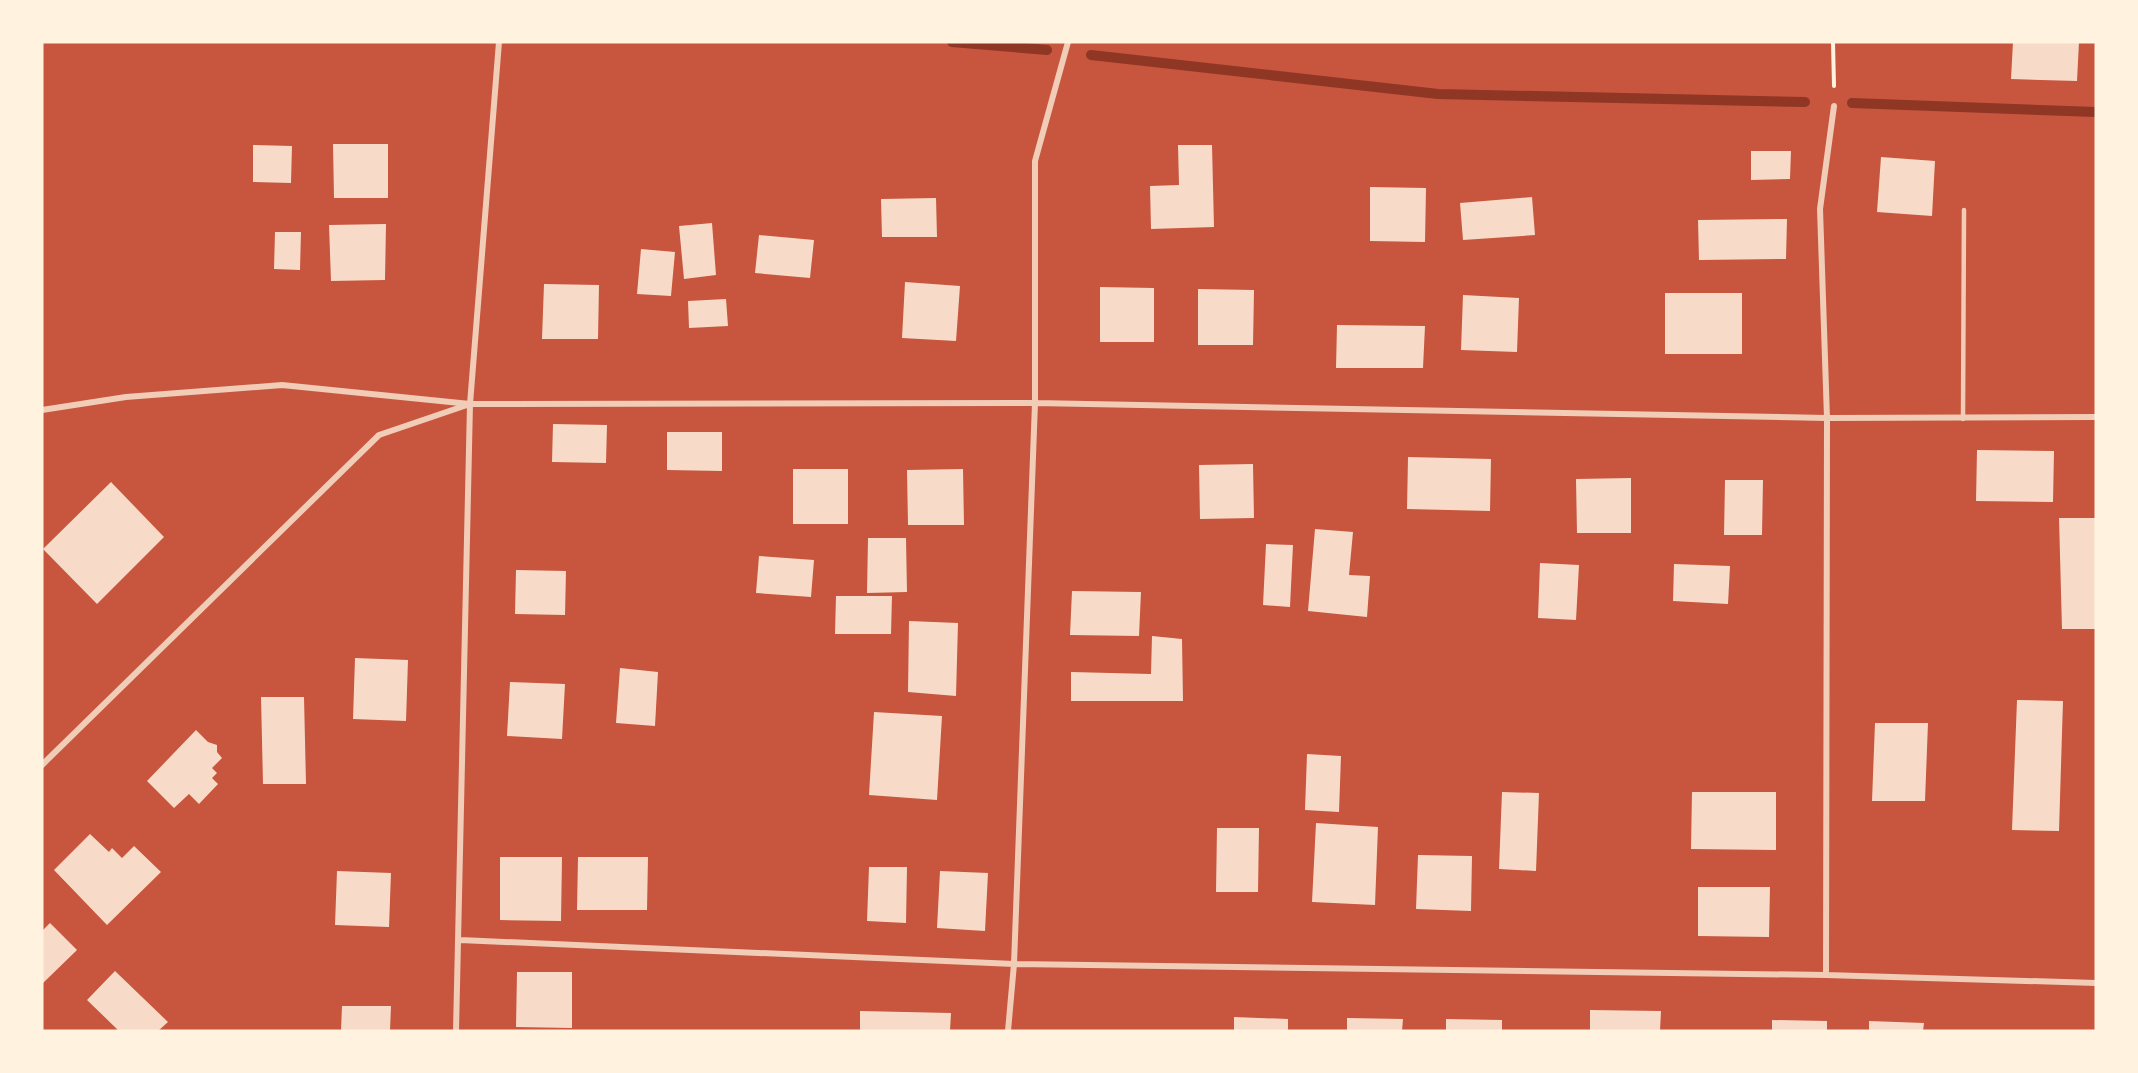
<svg xmlns="http://www.w3.org/2000/svg" width="2138" height="1073" font-family="'Roboto Condensed',sans-serif">
	<rect width="100%" height="100%" fill="#c8553d"/>
	<g fill="none" stroke-linecap="round" stroke-linejoin="round">
		<!-- stream -->
		<path stroke="#8f3625" stroke-width="10" d="M952,42L1047,50
			M1091,55L1438,94L1805,102
			M1852,103L2096,112"/>
	</g>
	<!-- building -->
	<path fill="#f7dbc8" d="M2013,42H2079L2077,81L2011,79Z
		M333,144H388V198H334Z
		M253,145L292,146L291,183L253,182Z
		M1178,145H1212L1214,227L1151,229L1150,186L1179,185Z
		M1751,151H1791L1790,179L1751,180Z
		M1881,157L1935,161L1932,216L1877,212Z
		M1370,187L1426,188L1425,242L1370,241Z
		M1532,197L1535,235L1463,240L1460,203Z
		M936,198L937,237H882L881,199Z
		M1787,219L1786,259L1699,260L1698,220Z
		M712,223L716,275L684,279L679,226Z
		M386,224L385,280L331,281L329,225Z
		M275,232H301L300,270L274,269Z
		M759,235L814,240L810,278L755,273Z
		M641,249L675,252L671,296L637,294Z
		M905,282L960,286L956,341L902,338Z
		M544,284L599,285L598,339H542Z
		M1100,287L1154,288V342H1100Z
		M1198,289L1254,290L1253,345H1198Z
		M1665,293H1742V354H1665Z
		M1463,295L1519,298L1517,352L1461,350Z
		M726,299L728,326L689,328L688,301Z
		M1337,325L1425,326L1423,368H1336Z
		M553,424L607,425L606,463L552,462Z
		M667,432H722V471L667,470Z
		M1977,450L2054,451L2053,502L1976,501Z
		M1408,457L1491,459L1490,511L1407,509Z
		M1253,464L1254,518L1200,519L1199,465Z
		M793,469H848V524H793Z
		M963,469L964,525H908L907,470Z
		M1631,478V533H1577L1576,479Z
		M1725,480H1763L1762,535H1724Z
		M111,482L164,537L97,604L43,549Z
		M2059,518H2096V629H2062Z
		M1315,529L1353,532L1349,575L1370,576L1367,617L1308,611Z
		M868,538H906L907,592L867,593Z
		M1266,544L1293,545L1290,607L1263,605Z
		M759,556L814,560L811,597L756,593Z
		M1540,563L1579,565L1576,620L1538,618Z
		M1674,564L1730,566L1728,604L1673,601Z
		M516,570L566,571L565,615L515,614Z
		M1072,591L1141,592L1139,636L1070,635Z
		M836,596H892L891,634H835Z
		M909,621L958,623L956,696L908,692Z
		M1152,636L1182,639L1183,701H1071V672L1151,674Z
		M355,658L408,660L406,721L353,719Z
		M620,668L658,672L655,726L616,723Z
		M510,682L565,684L562,739L507,736Z
		M261,697H304L306,784H263Z
		M2017,700L2063,701L2059,831L2012,830Z
		M874,712L942,716L937,800L869,795Z
		M1875,723H1928L1925,801H1872Z
		M196,730L208,742L217,745V752L222,758L212,768L217,773L212,778L218,784L199,804L189,794L174,808L147,781Z
		M1307,754L1341,756L1339,812L1305,810Z
		M1502,792L1539,793L1536,871L1499,869Z
		M1692,792H1776V850L1691,849Z
		M1316,823L1378,827L1375,905L1312,902Z
		M1217,828H1259L1258,892H1216Z
		M90,834L109,852L112,848L122,858L134,846L161,872L107,925L54,870Z
		M1418,855L1472,856L1471,911L1416,909Z
		M500,857H562L561,921L500,920Z
		M578,857H648L647,910H577Z
		M869,867H907L906,923L867,921Z
		M337,871L391,873L389,927L335,925Z
		M940,871L988,873L985,931L937,928Z
		M1698,887H1770L1769,937L1698,936Z
		M50,923L77,950L42,984V931Z
		M115,971L168,1022L158,1031H119L87,1000Z
		M517,972H572V1028L516,1027Z
		M342,1006H391L390,1031H341Z
		M1590,1010L1661,1011L1660,1031H1590Z
		M860,1011L951,1013L950,1031H860Z
		M1234,1017L1288,1019V1031H1234Z
		M1347,1018L1403,1019L1402,1031H1347Z
		M1446,1019L1502,1020V1031H1446Z
		M1772,1020L1827,1021V1031H1772Z
		M1869,1021L1924,1023L1923,1031H1869Z"/>
	<g fill="none" stroke-linecap="round" stroke-linejoin="round">
		<!-- path -->
		<path stroke="#fff3e0" stroke-width="4" d="M1833,42L1834,86"/>
		<!-- service -->
		<path stroke="#f1ccb7" stroke-width="4.5" d="M1963,419L1964,210"/>
		<!-- minor -->
		<path stroke="#f1ccb7" stroke-width="6" d="M42,410L126,397L282,385L470,404L1035,403L1827,418L2096,417
			M42,765L379,435L467,405
			M460,940L1014,964L1826,975L2096,983
			M1826,975L1827,418L1820,209L1834,106
			M456,1031L470,404L499,42
			M1008,1031L1014,964L1035,403V161L1068,42"/>
	</g>
	<!-- border -->
	<rect width="2138" height="1073" fill="none" stroke="#fff3e0" stroke-width="87"/>
</svg>
